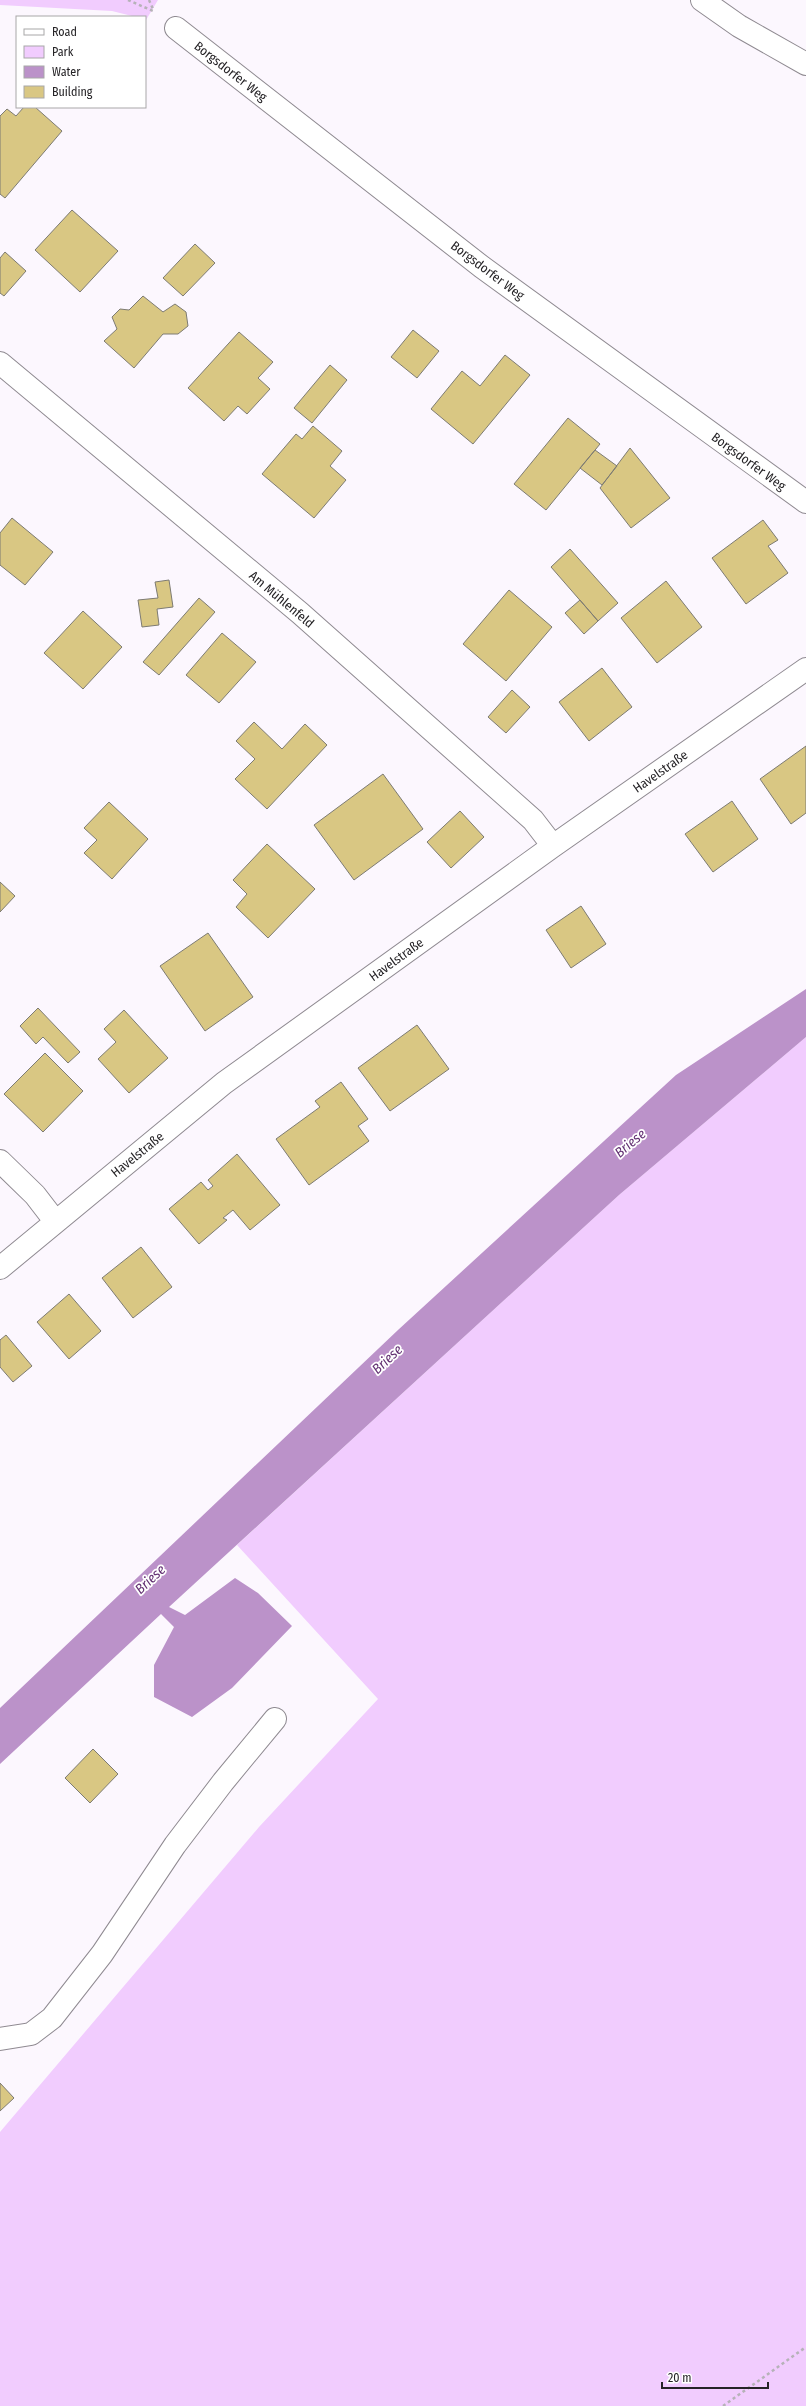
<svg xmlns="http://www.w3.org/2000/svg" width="806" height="2406" font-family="'Fira Sans Condensed',sans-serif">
	<rect width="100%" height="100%" fill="#fcf7fe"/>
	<!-- green -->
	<path fill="#f1ccfe" d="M0,0H158L146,20L145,17H136L112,11L0,5Z
		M806,1037V2406H0V2132L259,1827L378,1699L237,1545L619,1195Z"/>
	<!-- water -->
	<path fill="#bb92c9" d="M806,989V1037L619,1195L169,1607L185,1615L235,1578L258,1593L292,1626L232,1688L192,1717L154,1697V1665L174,1627L161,1614L0,1764V1708L398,1330L676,1075Z"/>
	<!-- building -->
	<path fill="#d9c783" stroke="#7d7b73" d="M24,107H35L62,131L5,198L0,194V116L7,109L16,116Z
		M72,210L118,251L80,292L35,250Z
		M195,244L215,263L183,296L163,278Z
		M5,252L26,271L4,296L0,293V258Z
		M143,296L163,312L175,304L186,312L188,326L178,334H163L134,368L104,341L117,329L112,317L120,309L129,310Z
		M413,330L439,351L417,378L391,357Z
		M239,332L273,362L258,378L270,389L247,414L238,406L224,421L188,388Z
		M505,355L530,375L473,444L431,409L462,371L480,386Z
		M330,365L347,380L312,423L294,408Z
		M568,418L600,444L546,510L514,484Z
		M313,426L342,451L330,466L346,480L314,518L262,474L296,434L302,439Z
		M630,448L670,498L631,528L600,488Z
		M595,450L617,466L602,485L580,468Z
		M12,518L53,552L25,585L0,565V533Z
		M763,520L778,540L768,546L788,573L746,604L712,558Z
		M570,549L618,603L598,621L551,567Z
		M169,580L173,607L157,609L159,625L142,627L138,600L158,598L155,582Z
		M666,581L702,627L657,663L621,618Z
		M509,590L552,627L506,681L463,644Z
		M199,598L215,612L159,675L143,662Z
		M580,600L598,621L584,634L565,613Z
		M83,611L122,647L83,689L44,653Z
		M222,633L256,662L219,703L186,675Z
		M602,668L632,707L589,741L559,702Z
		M512,690L530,707L506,733L488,717Z
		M254,722L282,749L305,724L327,745L267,809L235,779L255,759L236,741Z
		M806,746V813L791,824L760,779Z
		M383,774L423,829L354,880L314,825Z
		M732,801L758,839L713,872L685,834Z
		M109,802L148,839L112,879L84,853L97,840L84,828Z
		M460,811L484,837L451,868L427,842Z
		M267,844L315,889L268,938L236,907L247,894L233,880Z
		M0,882L15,896L0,912Z
		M581,906L606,944L571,968L546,930Z
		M208,933L253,997L205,1031L160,966Z
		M38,1008L80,1052L68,1063L43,1037L36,1044L20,1026Z
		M124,1010L168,1058L129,1093L98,1059L116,1042L104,1029Z
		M417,1025L449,1069L390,1111L358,1068Z
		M45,1053L83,1091L43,1132L4,1094Z
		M341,1082L368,1119L358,1126L369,1141L309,1185L276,1139L320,1107L315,1101Z
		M237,1154L280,1205L250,1230L233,1210L223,1218L227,1220L199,1244L169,1209L201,1182L208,1190L213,1186L208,1180Z
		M141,1247L172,1287L133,1318L102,1278Z
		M69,1294L101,1331L69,1359L37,1322Z
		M6,1335L32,1366L13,1382L0,1367V1340Z
		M93,1749L118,1774L90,1803L65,1778Z
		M0,2083L14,2098L0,2111Z"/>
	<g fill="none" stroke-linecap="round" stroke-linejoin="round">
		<defs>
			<path id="minor" d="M702,0L739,26L806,64
				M176,28L482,267L806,502
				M0,363L300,613L533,820L553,846
				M0,1161L35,1195L55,1221
				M0,1268L224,1083L553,846L806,669
				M0,2039L31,2034L52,2018L102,1954L175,1845L223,1782L275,1719"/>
		</defs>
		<!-- minor casing -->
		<use href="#minor" stroke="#8f8a91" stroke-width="24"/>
		<!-- path -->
		<path stroke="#b6b2b8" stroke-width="2.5" stroke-dasharray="3 3" stroke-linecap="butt" d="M128,0L153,11
			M149,0L153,9
			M723,2406L806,2347"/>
		<!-- minor -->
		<use href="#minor" stroke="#fff" stroke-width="22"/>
	</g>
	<g text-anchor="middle" stroke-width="3.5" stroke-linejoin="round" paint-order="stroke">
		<!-- street labels -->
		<g font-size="13" fill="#252326" stroke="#fff">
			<text transform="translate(231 71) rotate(38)" y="5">Borgsdorfer Weg</text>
			<text transform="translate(488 270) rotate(37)" y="5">Borgsdorfer Weg</text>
			<text transform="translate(749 461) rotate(36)" y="5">Borgsdorfer Weg</text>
			<text transform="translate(282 599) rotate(40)" y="5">Am Mühlenfeld</text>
			<text transform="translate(660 771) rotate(-35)" y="5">Havelstraße</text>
			<text transform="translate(396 959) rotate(-36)" y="5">Havelstraße</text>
			<text transform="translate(137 1154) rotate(-39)" y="5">Havelstraße</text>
		</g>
		<!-- water labels -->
		<g font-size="14" font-style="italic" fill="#623072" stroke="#fff">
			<text transform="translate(630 1143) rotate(-40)" y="5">Briese</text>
			<text transform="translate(387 1359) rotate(-43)" y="5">Briese</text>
			<text transform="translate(150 1579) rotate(-43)" y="5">Briese</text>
		</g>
	</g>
	<!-- legend -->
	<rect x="16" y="16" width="130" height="92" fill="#ffffff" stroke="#a8a7a8"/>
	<rect x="24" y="29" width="20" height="6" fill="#ffffff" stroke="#a8a7a8"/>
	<text x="52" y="36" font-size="12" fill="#252326">Road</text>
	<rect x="24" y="46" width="20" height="12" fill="#f1ccfe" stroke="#a8a7a8"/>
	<text x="52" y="56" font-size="12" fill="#252326">Park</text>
	<rect x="24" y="66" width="20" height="12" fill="#bb92c9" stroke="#a8a7a8"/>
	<text x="52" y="76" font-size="12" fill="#252326">Water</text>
	<rect x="24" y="86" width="20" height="12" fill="#d9c783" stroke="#a8a7a8"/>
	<text x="52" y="96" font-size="12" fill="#252326">Building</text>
	<!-- scale -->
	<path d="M662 2382v6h106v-6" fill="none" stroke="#252326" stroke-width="2"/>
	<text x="668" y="2382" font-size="12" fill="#252326" stroke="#ffffff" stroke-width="3" paint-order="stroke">20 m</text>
</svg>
